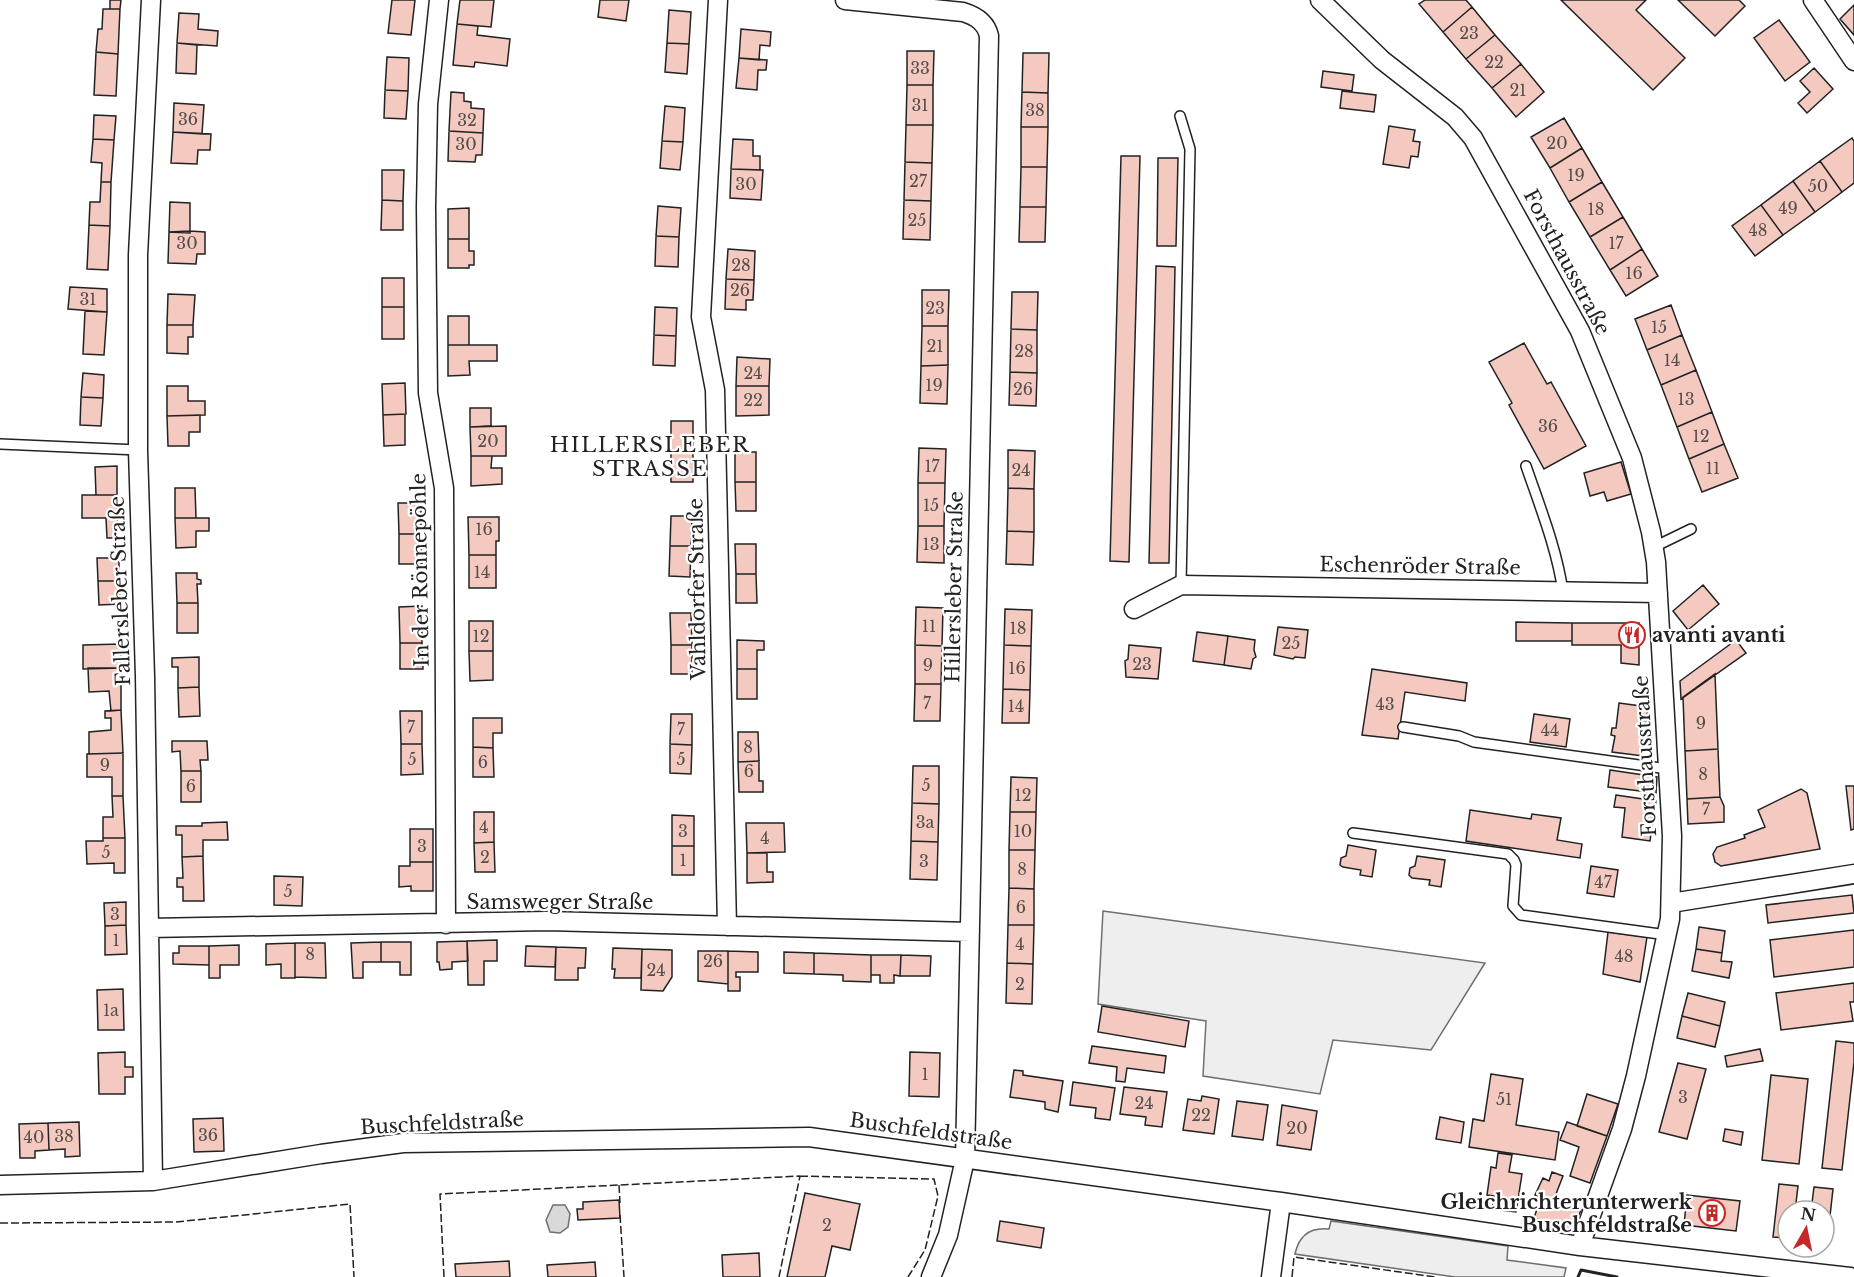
<svg xmlns="http://www.w3.org/2000/svg" width="1854" height="1277" font-family="'Libre Baskerville',serif">
	<rect width="100%" height="100%" fill="#fff"/>
	<!-- green -->
	<path fill="#eee" stroke="#6f6f6f" stroke-width="1.5" d="M1103,911L1485,963L1431,1050L1333,1040L1320,1094L1203,1076L1206,1021L1098,1004Z
		M1331,1221L1508,1246L1507,1260L1566,1268L1564,1277H1455L1295,1254C1299,1235 1310,1227 1329,1229Z"/>
	<!-- water -->
	<path fill="#d9d9d9" stroke="#6f6f6f" stroke-width="1.5" d="M553,1205H565L570,1214L568,1227L560,1233L550,1232L546,1220Z"/>
	<!-- building -->
	<path fill="#f3c9c0" stroke="#222" stroke-width="1.5" d="M110,0H121L120,9H110Z
		M392,0H415L411,35L388,33Z
		M460,0H494L491,27L457,24Z
		M600,0H629L626,21L598,17Z
		M1425,0H1466L1472,7L1443,32L1419,4Z
		M1561,0H1646L1636,10L1685,58L1653,90Z
		M1678,0H1739L1745,6L1715,36Z
		M1854,5V35L1840,19Z
		M1472,7L1495,35L1466,59L1443,32Z
		M103,9H120L118,54L96,52L98,29H102Z
		M669,10L691,12L689,44L667,43Z
		M179,13L199,14L198,29L218,31L217,46L177,43Z
		M1779,20L1810,62L1785,81L1754,38Z
		M457,24L478,26L477,35L510,39L507,66L475,62L474,67L453,65Z
		M741,29L771,32L770,46L760,45L759,60L739,58Z
		M1495,35L1521,64L1492,88L1466,59Z
		M177,43L197,45L196,74L176,73Z
		M667,43L689,44L687,74L665,72Z
		M907,51H934L933,85H907Z
		M96,52L118,54L116,96L94,95Z
		M1023,53H1049L1048,93L1022,92Z
		M387,57L409,58L408,91L385,90Z
		M739,58L767,60L766,70H758L757,90L736,88Z
		M1521,64L1544,92L1516,117L1492,88Z
		M1814,68L1833,89L1807,113L1798,103L1810,92L1800,81Z
		M1323,71L1354,75L1352,91L1321,87Z
		M907,85H933V125H906Z
		M385,90L408,91L406,119L384,118Z
		M1342,91L1376,95L1374,112L1340,108Z
		M451,92L464,93V101L471,102V108L484,109L483,133L449,131Z
		M1022,92L1048,93V127H1021Z
		M174,103L204,105L202,134L173,132Z
		M665,106L685,108L683,142L662,141Z
		M94,115L116,116L114,140L93,139Z
		M1564,118L1582,148L1550,168L1531,137Z
		M906,125H933L932,163L905,162Z
		M1389,126L1415,130L1413,141L1420,142L1418,157L1411,156L1409,168L1383,164Z
		M1021,127H1048L1047,167H1021Z
		M449,131L483,133L482,155H476L475,162L448,161Z
		M173,132L211,134L210,150H198L197,164L171,163Z
		M1852,138L1854,141V183L1842,192L1820,161Z
		M93,139L114,140L111,182H101L102,163L91,162Z
		M733,139L753,140V156H760V170L731,169Z
		M662,141L683,142L680,170L660,168Z
		M1582,148L1602,182L1569,202L1550,168Z
		M1121,156H1140L1129,562L1110,561Z
		M1158,158H1178L1176,246H1157Z
		M1820,161L1842,192L1815,212L1793,181Z
		M905,162L932,163L931,201L904,200Z
		M1021,167H1047L1046,207H1020Z
		M731,169L763,170L761,200L730,198Z
		M382,170H404L403,201L382,200Z
		M1793,181L1815,212L1783,235L1761,205Z
		M101,182H111L110,226L89,225L90,202H100Z
		M1602,182L1623,217L1590,237L1569,202Z
		M382,200L403,201V230H381Z
		M904,200L931,201L930,240L903,239Z
		M170,202L190,203V233L169,232Z
		M1761,205L1783,235L1755,256L1732,226Z
		M658,206L681,208L679,237L656,236Z
		M1020,207H1046L1045,242H1019Z
		M469,208V239H448V209Z
		M1623,217L1642,249L1610,270L1590,237Z
		M89,225L110,226L108,270L87,269Z
		M190,231L205,232V254H197L196,264L168,263L169,232Z
		M656,236L679,237L678,267L655,266Z
		M448,239H469V251H474V265H469V268H448Z
		M728,249L755,251L754,280L726,279Z
		M1642,249L1658,276L1626,296L1610,270Z
		M1156,266L1175,267L1169,563H1149Z
		M382,278H404V307H382Z
		M726,279L754,280L753,300H746V310L725,309Z
		M70,287L107,289V312L68,309Z
		M922,290H949L948,326H922Z
		M1012,292H1038L1037,330L1011,329Z
		M168,294L195,295L193,325H167Z
		M1671,305L1682,335L1647,350L1635,319Z
		M382,307H404V339H382Z
		M655,307L677,308L676,336L654,335Z
		M85,311L107,312L104,355L83,354Z
		M448,316H469V345H448Z
		M167,325H193V337H188V354L167,353Z
		M922,326H948V365L921,366Z
		M1011,329L1037,330V373L1010,372Z
		M654,335L676,336L675,366L653,365Z
		M1682,335L1696,370L1661,385L1647,350Z
		M1524,343L1547,384L1551,382L1586,446L1544,469L1509,405L1512,403L1489,362Z
		M448,345H497V361H469L470,375L448,376Z
		M737,357L770,359L769,386H736Z
		M948,365L947,404L920,403L921,366Z
		M1696,370L1712,412L1677,427L1661,385Z
		M1010,372L1037,373L1036,406L1009,405Z
		M83,373L104,375L103,398L81,397Z
		M405,383L406,414L383,415L382,384Z
		M167,386H188V401H205V415L167,416Z
		M736,386H769V415L736,416Z
		M81,397L103,398L101,426L80,425Z
		M470,408H491V426L470,427Z
		M1712,412L1724,444L1689,459L1677,427Z
		M405,414V445L384,446L383,415Z
		M200,415V432H189V446H168L167,416Z
		M671,421H693V452H671Z
		M506,426V456H471L470,427Z
		M1724,444L1738,478L1702,492L1689,459Z
		M919,448L946,449L945,483H918Z
		M1008,450L1035,451L1034,489L1008,488Z
		M671,452H693V482H671Z
		M735,452H756V482H735Z
		M471,456H492L491,468H502V484L471,486Z
		M1621,462L1631,494L1607,501L1604,492L1590,496L1584,473Z
		M117,466V495H96L95,467Z
		M735,482H756V511H736Z
		M918,483H945L944,526H918Z
		M175,488H195L196,518H175Z
		M1008,488L1034,489V532L1007,531Z
		M82,495H117V538H107L106,518H82Z
		M398,503H421V534H399Z
		M671,516H692L691,546H670Z
		M468,517H499V541H496V555H469Z
		M175,518H209V531H196V547L176,548Z
		M918,526H944V563L917,562Z
		M1007,531L1034,532L1033,565L1006,564Z
		M399,534H421L422,564H399Z
		M735,544H756V574H736Z
		M670,546H691L690,577L669,576Z
		M469,555H496V588H469Z
		M97,558H119V581H98Z
		M176,573H197V579L201,580V584H197L198,603H177Z
		M736,574H756L757,603H736Z
		M98,581H119L120,604L99,605Z
		M1703,585L1719,604L1688,630L1673,611Z
		M177,603H198V633H177Z
		M422,606V643H400L399,607Z
		M916,607L943,608L942,646L915,645Z
		M1005,609L1032,610L1031,646L1004,645Z
		M670,613H691L692,645H671Z
		M469,621H493V651H469Z
		M1516,622L1572,623V641H1516Z
		M1572,623H1639V665L1621,663V645H1572Z
		M1278,627L1308,630L1305,658L1295,657L1293,659L1274,655Z
		M1197,632L1228,636L1224,665L1193,661Z
		M1228,636L1255,640L1254,650L1256,657L1253,659L1251,669L1224,665Z
		M737,640L764,641V650H757V669H737Z
		M1736,640L1746,653L1681,699L1680,681Z
		M400,643H422L423,669H400Z
		M121,644V668L83,669V645Z
		M671,645H692V674H671Z
		M915,645L942,646L941,684H915Z
		M1004,645L1031,646L1030,690L1003,689Z
		M1129,645L1161,648L1158,679L1126,677L1125,661L1128,659Z
		M469,651H493V680L470,681Z
		M199,657V687L178,688V667H172V658Z
		M88,668H121V710L111,711L109,691L89,692Z
		M737,669H757V699H737Z
		M1372,669L1467,683L1465,701L1405,692L1398,739L1362,735Z
		M1715,674L1718,749L1685,751L1683,697Z
		M915,684H941L940,721H914Z
		M199,687L200,716L179,717L178,688Z
		M1003,689L1030,690L1029,723H1002Z
		M1619,703L1648,707L1643,756L1612,752L1615,736L1611,735L1612,728H1616Z
		M121,710L123,753L89,754V732L111,730V718H105V711Z
		M400,711H422V744H401Z
		M671,714H692V745L670,744Z
		M1534,714L1570,719L1566,747L1530,742Z
		M473,718H502V733H493V748L473,747Z
		M738,732H758L759,761L738,762Z
		M172,741H207L208,760H200L201,771H181L180,751L172,752Z
		M401,744H422L423,774L401,775Z
		M670,744L692,745L691,774L670,773Z
		M473,747L493,748L494,777H473Z
		M1718,749L1720,797L1687,799L1685,751Z
		M123,753V796H112V777H87V754Z
		M759,761V781H763V792H739L738,762Z
		M913,766H939V804L912,803Z
		M1610,770L1657,777L1656,793L1608,787Z
		M181,771H201V802H181Z
		M1011,777L1037,778L1036,812H1010Z
		M1846,786H1854V829L1851,830Z
		M1801,789L1807,793L1820,849L1721,866L1715,862L1713,854L1717,847L1745,838L1744,835L1765,827L1758,810Z
		M1616,795L1656,801L1650,841L1622,837L1625,808L1614,807Z
		M112,796H123L125,838H103V817H113Z
		M1720,797L1724,806V822L1688,824L1687,799Z
		M912,803L939,804L938,842L911,841Z
		M1470,810L1531,819L1532,814L1561,818L1557,840L1582,844L1580,858L1466,841Z
		M474,812H494V842L474,843Z
		M1010,812H1036L1035,850H1009Z
		M672,815L694,816V846H672Z
		M227,822L228,840H203V856L182,857V835H176V826H202V823Z
		M746,823H784L785,852L747,853Z
		M410,829H433V862H410Z
		M103,838H125V873H114V863L87,864L86,841H103Z
		M911,841L938,842L937,880L910,879Z
		M494,842L495,872H475L474,843Z
		M1348,845L1376,850L1372,877L1360,875L1361,870L1343,867L1340,865L1341,858L1346,856Z
		M672,846H694V875H672Z
		M1009,850H1035L1034,889L1009,888Z
		M747,853H767V872H773V882L747,883Z
		M203,856L204,901H183V887H177V878H183L182,857Z
		M1417,856L1445,860L1441,887L1429,885L1430,880L1412,878L1409,875L1410,868L1415,866Z
		M410,862H433V891H411V886L399,887V866H410Z
		M1591,866L1618,870L1614,897L1587,893Z
		M274,876L303,877L302,906L274,905Z
		M1009,888L1034,889V925H1008Z
		M1852,895L1854,913L1768,923L1766,905Z
		M126,902V925L105,926L104,903Z
		M126,925L127,954L105,955V926Z
		M1008,925H1034L1033,964L1007,963Z
		M1699,927L1725,931L1722,953L1696,949Z
		M1854,930V967L1774,977L1770,940Z
		M1608,932L1647,937L1640,982L1603,974Z
		M497,940V961H484V985H468L467,941Z
		M467,941L468,961L452,962V969L440,970L439,962H437V942Z
		M381,942H411V975H400V962H381Z
		M381,942V962H363V978H353L351,943Z
		M295,943V978H281V964L266,965V944Z
		M295,943H325L326,978L295,977Z
		M239,945V965H220V978H209V946Z
		M179,946H209V965L173,964V953H179Z
		M526,946L556,947L555,967L525,966Z
		M556,947L586,948L585,968H578V980H555Z
		M613,948L642,949L641,978H614L615,969H612Z
		M642,949L672,950V977L663,991L641,990Z
		M1696,949L1722,953L1721,961L1732,962L1729,978L1692,971Z
		M698,951H728V984L698,981Z
		M728,951L758,952V972H736V977H740V991H728Z
		M784,952L814,953V974L784,973Z
		M814,953L871,955V982L843,981V975L814,974Z
		M871,955H901L900,976L894,975V983H880V975H871Z
		M901,955L931,956L930,976H900Z
		M1007,963L1033,964L1032,1004L1006,1003Z
		M1854,983V1002H1850L1853,1021L1781,1030L1776,993Z
		M123,989L124,1030H98L97,990Z
		M1688,993L1725,1002L1720,1026L1682,1016Z
		M1102,1006L1189,1021L1185,1047L1098,1032Z
		M1682,1016L1720,1026L1715,1047L1677,1038Z
		M1836,1041L1854,1043V1062L1842,1170L1822,1168Z
		M1092,1046L1166,1056L1164,1073L1127,1068L1125,1082L1116,1081L1117,1067L1089,1063Z
		M1760,1049L1763,1061L1727,1067L1725,1056Z
		M125,1052V1067H133V1077H125V1094H99L98,1053Z
		M910,1052L940,1053L939,1097L909,1096Z
		M1678,1063L1706,1069L1687,1139L1659,1132Z
		M1014,1070L1023,1071V1075L1063,1081L1058,1112L1045,1109V1102L1010,1097Z
		M1491,1074L1523,1079L1516,1125L1559,1132L1555,1160L1469,1147L1473,1119L1484,1121Z
		M1771,1075L1808,1079L1799,1164L1762,1160Z
		M1073,1082L1115,1088L1110,1120L1095,1118L1096,1108L1070,1105Z
		M1124,1087L1167,1092L1162,1127L1145,1125L1146,1117L1120,1114Z
		M1587,1094L1618,1104L1607,1136L1577,1126Z
		M1202,1096L1219,1099L1214,1134L1183,1130L1188,1099L1201,1101Z
		M1237,1101L1268,1105L1263,1140L1232,1136Z
		M1282,1105L1317,1111L1311,1150L1277,1145Z
		M1440,1117L1464,1122L1461,1143L1436,1139Z
		M223,1118L224,1151L194,1152L193,1119Z
		M79,1122L80,1156L65,1157V1149L49,1150L48,1123Z
		M1567,1122L1607,1136L1590,1183L1570,1176L1579,1147L1560,1140Z
		M48,1123L49,1150L35,1151V1158H20L19,1124Z
		M1725,1129L1743,1132L1741,1145L1723,1141Z
		M1498,1153L1512,1155L1509,1172L1522,1174L1516,1212L1492,1209L1494,1196L1487,1195L1491,1167L1496,1168Z
		M1552,1172L1563,1176L1554,1199L1581,1210L1572,1232L1534,1218L1541,1197L1535,1195L1543,1178L1549,1181Z
		M1779,1184L1798,1186L1795,1211H1788V1238L1773,1237Z
		M1814,1187L1833,1189L1827,1243L1824,1242V1211H1811Z
		M805,1193L860,1204L850,1250L832,1246L825,1277H787Z
		M1687,1195L1740,1201L1736,1231L1684,1225Z
		M619,1200L620,1218L578,1220L577,1209H583V1202Z
		M1000,1221L1044,1228L1041,1248L997,1241Z
		M759,1253L760,1277H723L722,1255Z
		M509,1261L510,1277H456L455,1264Z
		M595,1262L596,1277H548L547,1265Z"/>
	<g fill="none" stroke-linecap="round" stroke-linejoin="round">
		<defs>
			<path id="service" d="M1180,116L1190,149L1181,585
				M0,444L138,450
				M1526,466C1540,507 1557,549 1563,592
				M1654,547L1691,529
				M1403,727L1459,736L1474,742L1668,769
				M1353,833L1508,854L1514,860L1516,865L1513,906L1521,915L1667,935"/>
			<path id="minor" d="M151,0L138,255V450L145,676L153,1181
				M439,0L428,104L426,207L428,393L444,488L446,924
				M718,0L701,317L715,390L727,926
				M845,0L963,12C976,16 986,22 989,36L965,1159L948,1235L931,1277
				M1320,0L1382,60L1455,117L1473,138L1580,331L1632,458L1651,532L1656,562L1672,836L1670,919L1636,1076L1622,1129L1580,1246
				M1813,0L1854,61
				M1134,609L1181,585L1658,593
				M1671,903L1854,874
				M149,928L547,921L970,932
				M0,1185L153,1181L321,1154L403,1143L809,1137L1281,1202L1580,1246L1850,1277
				M1271,1277L1281,1202"/>
		</defs>
		<!-- service casing -->
		<use href="#service" stroke="#222" stroke-width="12"/>
		<!-- minor casing -->
		<use href="#minor" stroke="#222" stroke-width="21"/>
		<!-- service -->
		<use href="#service" stroke="#fff" stroke-width="9"/>
		<!-- minor -->
		<use href="#minor" stroke="#fff" stroke-width="18"/>
		<!-- fence -->
		<path stroke="#222" stroke-width="1.5" stroke-dasharray="8 3" stroke-linecap="butt" d="M800,1176L934,1179L938,1196L925,1250L908,1277
			M619,1185L620,1203
			M620,1215L624,1277
			M0,1223L176,1222L350,1204L354,1277
			M444,1277L440,1194L800,1176L779,1277
			M1292,1277L1294,1257L1435,1277"/>
		<!-- wall -->
		<path stroke="#222" stroke-width="3" d="M1578,1277L1581,1270L1617,1277"/>
	</g>
	<!-- icons -->
	<defs>
		<symbol id="restaurant-ring" viewBox="-11 -11 22 22"><circle r="9.5" fill="#fff" stroke="#c62828" stroke-width="1.5"/><path d="M-5-6h1v4h1v-4h1v4h1v-4h1v5L-1.5 .5V6h-2V.5L-5-1ZM5-6V6H3V1.5H1.5Q1.5-4 5-6Z" fill="#c62828"/></symbol>
		<symbol id="building-ring" viewBox="-11 -11 22 22"><circle r="9.5" fill="#fff" stroke="#c62828" stroke-width="1.5"/><path d="M-4-6H4V6H1V3H-1V6H-4ZM-2.5-4.3h1.7v1.8h-1.7ZM.8-4.3h1.7v1.8H.8ZM-2.5-1h1.7V.8h-1.7ZM.8-1h1.7V.8H.8Z" fill="#c62828"/></symbol>
	</defs>
	<g fill-rule="evenodd">
		<use href="#restaurant-ring" x="1617" y="620" width="30" height="30"/>
		<use href="#building-ring" x="1697" y="1198" width="30" height="30"/>
	</g>
	<g text-anchor="middle" stroke-width="4.5" stroke-linejoin="round" paint-order="stroke">
		<!-- number labels -->
		<g font-size="16" fill="#564c4a">
			<text x="1469" y="39">23</text>
			<text x="1494" y="68">22</text>
			<text x="920" y="74">33</text>
			<text x="1518" y="96">21</text>
			<text x="920" y="111">31</text>
			<text x="1035" y="116">38</text>
			<text x="188" y="125">36</text>
			<text x="467" y="126">32</text>
			<text x="1557" y="149">20</text>
			<text x="466" y="150">30</text>
			<text x="1576" y="181">19</text>
			<text x="918" y="187">27</text>
			<text x="746" y="190">30</text>
			<text x="1818" y="192">50</text>
			<text x="1788" y="214">49</text>
			<text x="1596" y="215">18</text>
			<text x="917" y="226">25</text>
			<text x="1758" y="236">48</text>
			<text x="187" y="249">30</text>
			<text x="1616" y="249">17</text>
			<text x="741" y="271">28</text>
			<text x="1634" y="279">16</text>
			<text x="740" y="296">26</text>
			<text x="88" y="305">31</text>
			<text x="935" y="314">23</text>
			<text x="1659" y="333">15</text>
			<text x="935" y="352">21</text>
			<text x="1024" y="357">28</text>
			<text x="1672" y="366">14</text>
			<text x="753" y="379">24</text>
			<text x="934" y="391">19</text>
			<text x="1023" y="395">26</text>
			<text x="1686" y="405">13</text>
			<text x="753" y="406">22</text>
			<text x="1548" y="432">36</text>
			<text x="1701" y="442">12</text>
			<text x="488" y="447">20</text>
			<text x="932" y="472">17</text>
			<text x="1713" y="474">11</text>
			<text x="1021" y="476">24</text>
			<text x="931" y="511">15</text>
			<text x="484" y="535">16</text>
			<text x="931" y="550">13</text>
			<text x="482" y="578">14</text>
			<text x="929" y="632">11</text>
			<text x="1018" y="634">18</text>
			<text x="481" y="642">12</text>
			<text x="1291" y="649">25</text>
			<text x="1142" y="670">23</text>
			<text x="928" y="671">9</text>
			<text x="1017" y="674">16</text>
			<text x="927" y="709">7</text>
			<text x="1385" y="710">43</text>
			<text x="1016" y="712">14</text>
			<text x="1701" y="729">9</text>
			<text x="411" y="733">7</text>
			<text x="681" y="735">7</text>
			<text x="1550" y="736">44</text>
			<text x="748" y="753">8</text>
			<text x="412" y="765">5</text>
			<text x="681" y="765">5</text>
			<text x="483" y="768">6</text>
			<text x="105" y="771">9</text>
			<text x="749" y="777">6</text>
			<text x="1703" y="780">8</text>
			<text x="926" y="791">5</text>
			<text x="191" y="792">6</text>
			<text x="1023" y="801">12</text>
			<text x="1706" y="815">7</text>
			<text x="925" y="828">3a</text>
			<text x="484" y="833">4</text>
			<text x="683" y="837">3</text>
			<text x="1023" y="837">10</text>
			<text x="765" y="844">4</text>
			<text x="422" y="852">3</text>
			<text x="106" y="858">5</text>
			<text x="485" y="863">2</text>
			<text x="683" y="866">1</text>
			<text x="924" y="867">3</text>
			<text x="1022" y="875">8</text>
			<text x="1603" y="888">47</text>
			<text x="288" y="897">5</text>
			<text x="1021" y="913">6</text>
			<text x="115" y="920">3</text>
			<text x="116" y="946">1</text>
			<text x="1020" y="950">4</text>
			<text x="310" y="960">8</text>
			<text x="1624" y="962">48</text>
			<text x="713" y="967">26</text>
			<text x="656" y="976">24</text>
			<text x="1020" y="990">2</text>
			<text x="111" y="1016">1a</text>
			<text x="925" y="1080">1</text>
			<text x="1683" y="1103">3</text>
			<text x="1504" y="1105">51</text>
			<text x="1144" y="1109">24</text>
			<text x="1201" y="1121">22</text>
			<text x="1297" y="1134">20</text>
			<text x="208" y="1141">36</text>
			<text x="64" y="1142">38</text>
			<text x="34" y="1143">40</text>
			<text x="827" y="1231">2</text>
		</g>
		<!-- street labels -->
		<g font-size="20" fill="#222" stroke="#fff">
			<text transform="translate(1567 262) rotate(62)" y="7">Forsthausstraße</text>
			<text transform="translate(1420 566) rotate(1)" y="7">Eschenröder Straße</text>
			<text transform="translate(420 570) rotate(-91)" y="7">In der Rönnepöhle</text>
			<text transform="translate(954 587) rotate(-89)" y="7">Hillersleber Straße</text>
			<text transform="translate(697 589) rotate(-91)" y="7">Vahldorfer Straße</text>
			<text transform="translate(120 591) rotate(-92)" y="7">Fallersleber Straße</text>
			<text transform="translate(1645 756) rotate(-93)" y="7">Forsthausstraße</text>
			<text x="560" y="909">Samsweger Straße</text>
			<text transform="translate(442 1123) rotate(-3)" y="7">Buschfeldstraße</text>
			<text transform="translate(931 1131) rotate(8)" y="7">Buschfeldstraße</text>
		</g>
		<!-- poi labels -->
		<g font-size="20" font-weight="bold" fill="#222" stroke="#fff" text-anchor="start">
			<text x="1652" y="642">avanti avanti</text>
			<text x="1692" y="1209" text-anchor="end">Gleichrichterunterwerk<tspan x="1692" dy="23">Buschfeldstraße</tspan></text>
		</g>
		<!-- neighbourhood labels -->
		<g font-size="21" letter-spacing="1.5" fill="#222" stroke="#fff">
			<text x="650" y="452">HILLERSLEBER<tspan x="650" dy="24">STRASSE</tspan></text>
		</g>
	</g>
	<!-- north arrow -->
	<g transform="translate(1806 1229) rotate(9)"><circle r="28" fill="#ffffff" stroke="#a7a7a7" stroke-width="1.5"/>
	<path d="M0-4.5L10 22L0 15L-10 22Z" fill="#c62828"/>
	<text y="-9" font-size="16" font-weight="bold" text-anchor="middle" fill="#222222">N</text>
	</g>
</svg>
